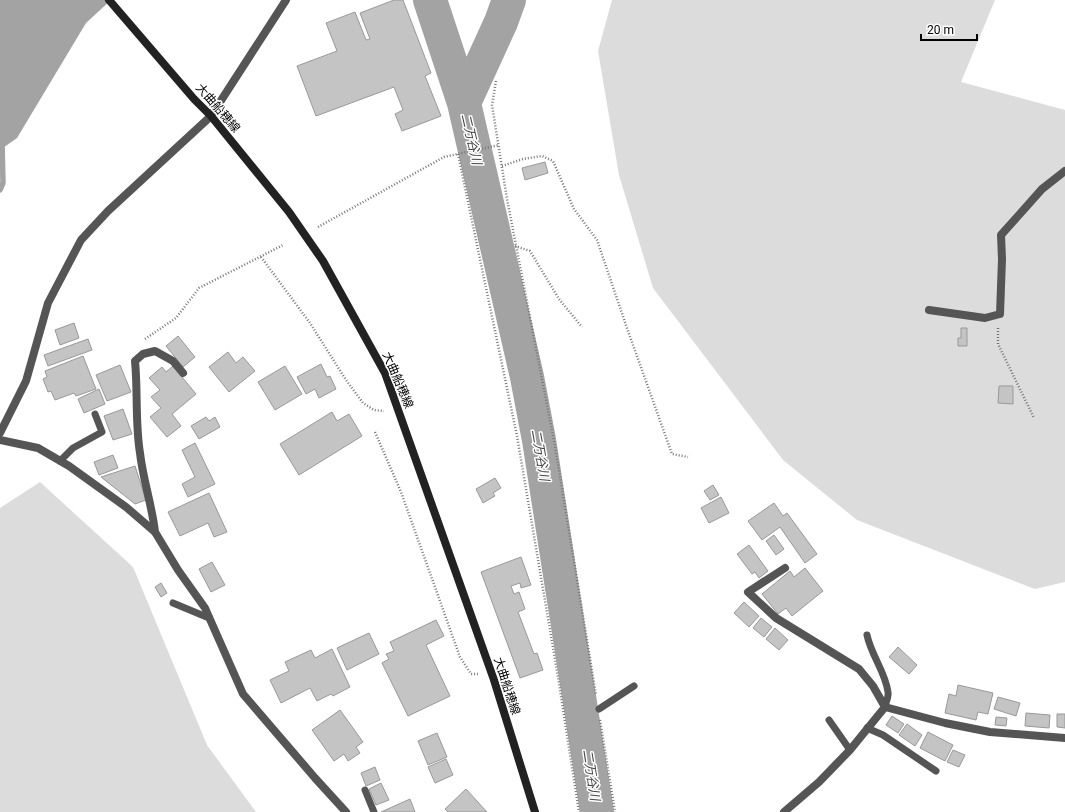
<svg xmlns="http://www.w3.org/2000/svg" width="1065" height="812" font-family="Roboto,'Noto Sans JP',sans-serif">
	<rect width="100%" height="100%" fill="#fff"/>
	<!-- green -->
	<path fill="#dcdcdc" d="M612,0H995L961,82L1065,110V582L1035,589L857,520L783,460L653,288L619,175L598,51Z
		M40,482L133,567L207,745L256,812H0V508Z"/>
	<!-- water -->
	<path fill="#a3a3a3" d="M0,0H111L86,23L17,138L0,150Z"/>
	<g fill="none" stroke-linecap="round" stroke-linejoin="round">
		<!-- stream -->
		<path stroke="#a3a3a3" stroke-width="5.5" d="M0,190L3,183L2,141"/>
		<!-- river -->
		<path stroke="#a3a3a3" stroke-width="34" d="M430,0L464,103L527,377L539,440L597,812
			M464,103L501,22L509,0"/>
	</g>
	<!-- building -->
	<path fill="#c4c4c4" stroke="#999" d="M394,0H403L431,73L425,76L441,116L402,131L395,114L403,110L394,87L316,116L297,66L337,51L326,23L355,12L366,40L370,39L360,13Z
		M545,162L548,173L525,180L522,168Z
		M74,323L79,338L60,345L55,330Z
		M961,328H967V346H958V338H961Z
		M178,336L195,357L183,367L166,346Z
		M88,339L92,350L48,366L44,355Z
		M228,352L236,363L243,357L255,371L229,392L209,367Z
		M83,356L96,389L76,396L74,393L55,400L51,391L48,392L43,379L47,377L45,371Z
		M321,364L327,377L330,376L336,389L319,398L315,389L306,394L297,377Z
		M120,365L131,392L107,401L96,375Z
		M173,366L196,394L172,414L181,426L167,437L150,417L161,408L151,397L160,390L149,378L162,367L166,372Z
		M285,366L302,394L275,410L258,382Z
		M999,386H1013V404L998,403Z
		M99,389L105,404L84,413L78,399Z
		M123,409L132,434L113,440L104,416Z
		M332,412L337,421L349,414L362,436L299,475L280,444Z
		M206,417L209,421L215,417L220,427L199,439L191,426Z
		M195,443L215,484L188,497L182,484L195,477L182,450Z
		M113,455L118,468L99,475L94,462Z
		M135,466L146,500L135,504L101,477Z
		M495,478L501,488L493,493L495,496L483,503L476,489Z
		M713,485L719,495L710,500L704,491Z
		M209,493L227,532L214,537L208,523L180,536L168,512Z
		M721,497L729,513L709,523L701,508Z
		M774,503L783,516L787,513L817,554L805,563L780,527L762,540L748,521Z
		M774,535L784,549L776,555L766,541Z
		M749,545L768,571L759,578L755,572L752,574L737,554Z
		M521,557L531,585L521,588L520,583L511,586L514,594L519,592L525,609L518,612L534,654L537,653L543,670L520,678L481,572Z
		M212,562L225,585L211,592L199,569Z
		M805,568L823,591L792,616L786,608L778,614L762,594L790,571L794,577Z
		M161,583L167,593L161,597L155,587Z
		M744,602L759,616L749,627L734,613Z
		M761,618L772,627L764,637L753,628Z
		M436,620L444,636L426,645L450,696L408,716L382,663L389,659L386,654L394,651L390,642Z
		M775,628L788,640L779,650L766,639Z
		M369,633L379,654L347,670L337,648Z
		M898,647L917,665L909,674L889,657Z
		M332,649L350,687L333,696L331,694L317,701L310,688L281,703L270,680L289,671L285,662L311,650L315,658Z
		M958,685L993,693L988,714L978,712L976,720L945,713L949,694L956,696Z
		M998,697L1020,703L1016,716L994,709Z
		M340,710L363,742L356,747L360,753L348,761L344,754L334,761L312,730Z
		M1026,713L1050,715L1049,728L1025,726Z
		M1057,714H1065V728L1057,727Z
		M892,716L904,724L898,733L886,725Z
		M996,717L1007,718L1006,726L995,725Z
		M907,724L922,735L915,746L899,735Z
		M928,732L953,745L945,761L920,748Z
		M437,733L447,757L428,765L418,741Z
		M953,750L965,755L959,767L947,762Z
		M446,759L453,775L435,783L428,767Z
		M375,767L380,780L366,786L361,773Z
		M381,783L389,800L376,805L369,789Z
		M466,789L487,812H448L445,809Z
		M410,799L415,812H381Z"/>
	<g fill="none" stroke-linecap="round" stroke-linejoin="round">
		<!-- path -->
		<path stroke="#777" stroke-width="2.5" stroke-dasharray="1 2" stroke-linecap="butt" d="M496,81L492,105L507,199L555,446L596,695
			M458,154L517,436L558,677L579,812
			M502,166L523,159L542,156L553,161L574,209L597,240L628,331L672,454L688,457
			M318,227L444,157L499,145
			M515,246L530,251L559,299L582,327
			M261,257L310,323L346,380L363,403L374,410L384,411
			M998,328V344L1034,418
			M145,339L176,318L199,288L283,245
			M375,432L401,492L460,657L471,674H478
			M600,720L615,812"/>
		<!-- service -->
		<path stroke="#555" stroke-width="7" d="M60,461L73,448L102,432L95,414
			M173,603L209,618
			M867,635C871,655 885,671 888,692C889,696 886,702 885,707
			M599,709L634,686
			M829,720L850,750
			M867,728L883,735L936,771
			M365,790L374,812"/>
		<!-- minor -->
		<path stroke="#555" stroke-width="8" d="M211,116L286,0
			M929,310L985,318L1000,314L1002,259L1001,235L1042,189L1065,171
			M0,440L38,448L69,466L126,507L155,532L178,570L205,608L243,694L315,778L346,812
			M155,532C152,505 143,480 140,453C135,423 138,392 135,361L143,354L155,351L173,361L183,373
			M785,568L748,592L776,618L859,669L873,686L885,707
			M784,812L819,782L850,750L885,707L945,723L990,732L1065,738"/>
		<!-- tertiary -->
		<path stroke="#555" stroke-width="8" d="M0,433L26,381L48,303L81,240L108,211L211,116"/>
		<!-- secondary -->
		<path stroke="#222" stroke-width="8" d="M109,0L194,99L211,116L289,212L323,261L385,373L494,680L535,812"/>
	</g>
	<g text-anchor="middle" stroke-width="3" stroke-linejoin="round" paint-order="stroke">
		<!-- street labels -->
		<g font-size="12" fill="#000" stroke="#fff">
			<text transform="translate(218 108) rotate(49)" y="4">大曲船穂線</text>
			<text transform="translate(398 380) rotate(67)" y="4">大曲船穂線</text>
			<text transform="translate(507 686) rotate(72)" y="4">大曲船穂線</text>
		</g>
		<!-- water labels -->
		<g font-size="13" font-style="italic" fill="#444" stroke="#fff">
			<text transform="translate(472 139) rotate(77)" y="5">二万谷川</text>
			<text transform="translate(541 455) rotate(80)" y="5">二万谷川</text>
			<text transform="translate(592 775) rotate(81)" y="5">二万谷川</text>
		</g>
	</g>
	<!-- scale -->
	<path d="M921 34v6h56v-6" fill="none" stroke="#000000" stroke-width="2"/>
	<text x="927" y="34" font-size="12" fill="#000000" stroke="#ffffff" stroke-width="3" paint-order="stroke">20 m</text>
</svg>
